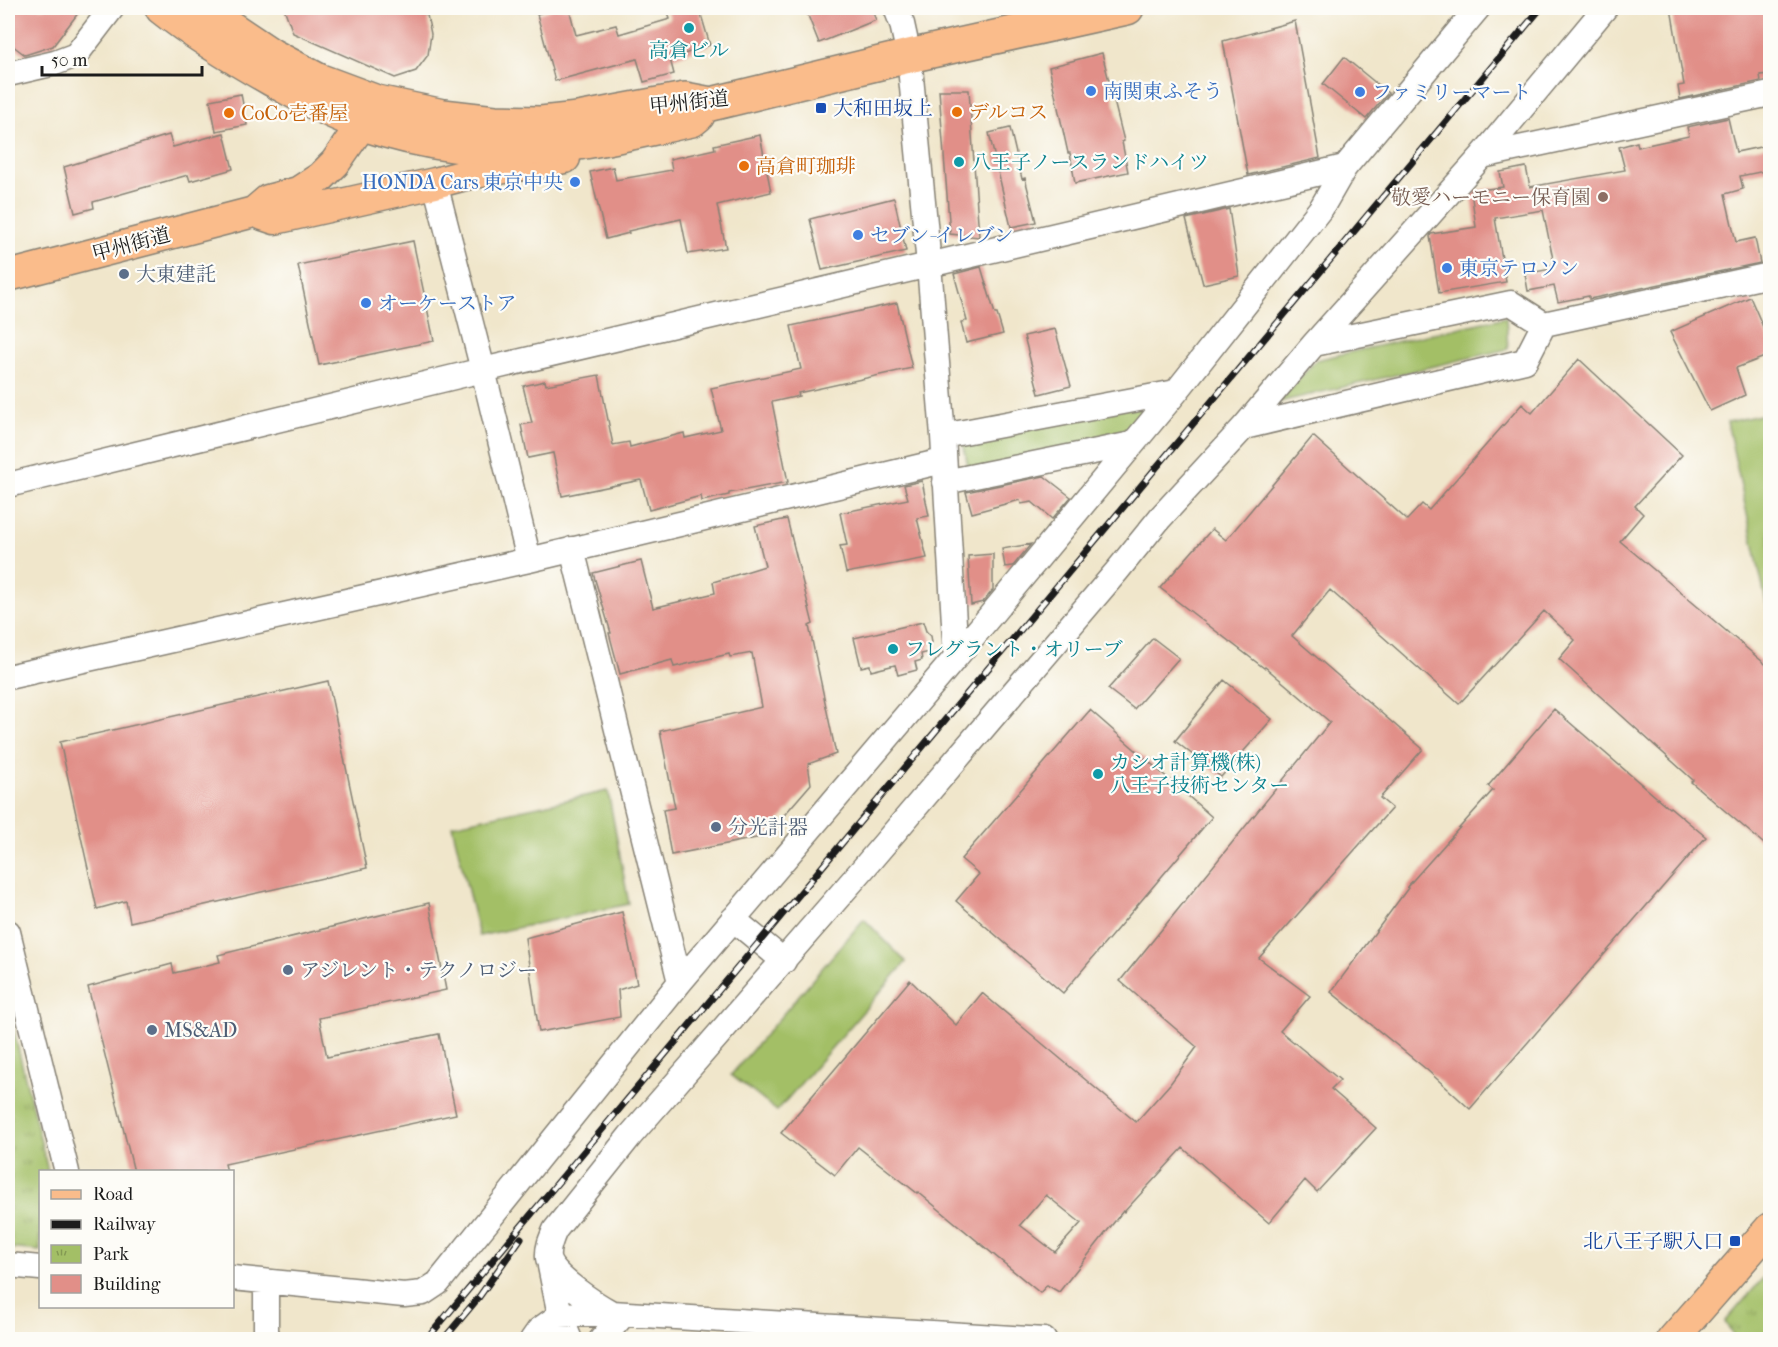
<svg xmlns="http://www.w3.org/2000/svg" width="1778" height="1347" font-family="'IM FELL French Canon','Noto Serif JP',serif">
	<defs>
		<pattern id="park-tufts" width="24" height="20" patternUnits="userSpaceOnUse" patternTransform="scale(1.5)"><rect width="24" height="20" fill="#a3bf66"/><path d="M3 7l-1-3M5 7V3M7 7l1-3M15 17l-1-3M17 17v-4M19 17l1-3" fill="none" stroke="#849a53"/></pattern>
	</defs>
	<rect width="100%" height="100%" fill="#fdfcf7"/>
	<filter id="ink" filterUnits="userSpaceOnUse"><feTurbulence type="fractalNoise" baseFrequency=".0167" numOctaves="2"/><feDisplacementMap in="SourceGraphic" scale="12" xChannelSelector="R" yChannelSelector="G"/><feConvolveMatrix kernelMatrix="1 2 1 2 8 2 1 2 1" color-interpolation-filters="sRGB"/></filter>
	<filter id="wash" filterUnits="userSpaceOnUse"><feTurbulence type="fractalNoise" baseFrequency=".008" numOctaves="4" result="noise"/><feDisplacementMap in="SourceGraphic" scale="24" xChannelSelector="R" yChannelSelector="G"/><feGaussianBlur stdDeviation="1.35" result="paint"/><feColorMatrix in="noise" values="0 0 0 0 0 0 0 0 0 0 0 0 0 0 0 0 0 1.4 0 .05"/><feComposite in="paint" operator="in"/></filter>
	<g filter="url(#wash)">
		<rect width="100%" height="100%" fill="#f0e6cb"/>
		<!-- grass -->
		<path fill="#a3bf66" stroke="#606e41" stroke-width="1.5" d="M1506,317L1508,349L1279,402L1316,360Z
			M1154,400L1123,440L969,470L962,439Z
			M1770,413V620L1727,422Z
			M608,791L629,904L479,936L452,825Z
			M864,919L906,962L777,1111L731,1075Z"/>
		<!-- park -->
		<path fill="url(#park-tufts)" stroke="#606e41" stroke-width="1.5" d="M8,1007L48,1171L40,1172V1251L8,1248Z
			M1770,1270V1339H1735L1725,1322Z"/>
		<g id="blocks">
			<!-- building -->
			<path fill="#e18f88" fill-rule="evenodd" d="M8,8H82L53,46L25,55L8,42Z
				M284,8H410L427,15L431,34L428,55L416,71L395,78L293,33Z
				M556,8H569L576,35L616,25L619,34L670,19L667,8H699L710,45L670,59L674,74L644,82L637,59L555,81L537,14Z
				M805,8H871L876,20L819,43Z
				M1671,8H1770V74L1760,75L1761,81L1680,99L1678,86L1684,85Z
				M1295,21L1320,158L1248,175L1223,41Z
				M1102,53L1124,141L1122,142L1128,172L1075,183L1070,153H1068L1049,67Z
				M1344,57L1388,93L1366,119L1323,84Z
				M939,90H969L979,237L950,234Z
				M241,94L247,125L216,131L210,100Z
				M1728,118L1736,152L1770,145V170L1740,176L1743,189L1725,194L1736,242L1755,238L1760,263L1599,297L1589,299V296L1558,302L1554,286L1528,291L1525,274L1551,269V265L1554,264L1543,210L1495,218L1506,282L1439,293L1430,236L1431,234L1476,227L1471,191L1503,187L1500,172L1526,167L1530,187L1625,170L1619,147L1637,142L1638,147L1689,136L1687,127Z
				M1010,128L1022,179L1025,178L1036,222L1011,227L989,133Z
				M224,133L233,169L190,181L188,175L93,202L94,208L75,213L64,167L169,135L173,147Z
				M760,135L771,192L717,205L726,248L688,254L681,219L628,231L629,233L606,239L590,172L613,167L616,180L672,170L670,159L715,149L714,145Z
				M894,198L906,251L822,270L810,219Z
				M1229,209L1239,276L1203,284L1186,219Z
				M413,241L434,341L319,365L298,265Z
				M981,267L995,314H997L1003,334L966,343L961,322L967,321L954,274Z
				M1750,297L1770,343V355L1736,368L1745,395L1710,411L1670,332Z
				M897,303L912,368L798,393L799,396L772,402L788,482L729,493V495L702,501L701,496L649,510L641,480L562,496L553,453L528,458L521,425L532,423L523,386L545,381L546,385L599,375L613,445L629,442L630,447L684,433L685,438L721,430L711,388L801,369L791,326Z
				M1055,329L1071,386L1039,394L1024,336Z
				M1579,359L1682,455L1635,506L1643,514L1620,541L1770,668V849L1691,782L1693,780L1559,659L1575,640L1544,611L1459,704L1330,590L1292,636L1423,749L1380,798L1392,808L1259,958L1310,996L1280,1031L1340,1080L1331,1089L1376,1128L1317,1192L1305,1180L1269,1223L1183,1148L1124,1212L1123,1211L1059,1292L1047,1285L1040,1293L918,1192L917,1193L858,1147L835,1175L781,1133L910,980L956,1025L982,993L1136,1122L1170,1084L1197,1047L1120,981L1330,722L1265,667L1264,668L1160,588L1212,529L1226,540L1313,436L1407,520L1422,504L1429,510L1522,404L1532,413ZM1046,1195L1081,1223L1055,1252L1020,1225Z
				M1044,476L1071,497L1052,519L1032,502L1021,504L1020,500L972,513L966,492Z
				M922,481L929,516L917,518L927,558L846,573L840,546L847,545L840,513L908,499L904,485Z
				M787,519L813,624L809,626L836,754L808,764L811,784L766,836L671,855L663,810L675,808L660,731L762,707L752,653L730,657L729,654L674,667L672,660L620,674L609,633H611L593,573L641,561L653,608L715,593L713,582L765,566L755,526Z
				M1031,544L1013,566L1005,567L1002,549Z
				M993,554V590L983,602L971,605L968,556Z
				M923,622L926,631L931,636L932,642L929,647L930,652L921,654L922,660L915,662L917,670L898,675L895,665L871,671L870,665L861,667L854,638Z
				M1153,638L1179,658L1134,709L1108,689Z
				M1224,680L1272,719L1221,777L1175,741Z
				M328,681L367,868L130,922L126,901L97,909L60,742Z
				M1554,709L1669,808L1670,807L1706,837L1470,1109L1426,1069L1331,992L1408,888L1407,887L1493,790L1488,786Z
				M1090,710L1212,817L1063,993L956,901L979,874L961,859Z
				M429,903L446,990L319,1018L327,1057L439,1034L456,1114L225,1164L227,1172H134L88,987L172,964L174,973L220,962L218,955Z
				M622,912L637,984L618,990L620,1017L539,1032L525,938Z"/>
		</g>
	</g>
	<g filter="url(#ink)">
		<use href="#blocks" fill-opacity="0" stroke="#868174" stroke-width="1.5"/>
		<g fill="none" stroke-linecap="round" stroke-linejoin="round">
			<defs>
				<path id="minor" d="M8,74L55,63L76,55L112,8
					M1482,156L1770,94
					M435,183L483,370L529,560
					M1314,344L1511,303L1544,324L1770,275
					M1244,427L1525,361L1544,324
					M943,436L1176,392
					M945,482L1132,444
					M8,485L483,370L1345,167
					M572,549L680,982
					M956,657L1176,392L1322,207L1345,167L1478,8
					M8,677L529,560L943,461
					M733,919L784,961
					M8,932L67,1172
					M8,1265L40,1268
					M550,1266L560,1315L570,1340
					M232,1278L404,1295L423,1293L438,1283L680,982L956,657L943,436L929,265L909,56L902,24L896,8
					M266,1282V1331L269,1340
					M612,1313C597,1305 550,1275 548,1258C547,1248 551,1239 555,1230L630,1136L862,870L1117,571L1160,518L1244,427L1314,344L1482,156L1605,8
					M532,1340L539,1330L560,1315L612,1313L1044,1340
					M601,1340L624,1314"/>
				<path id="major" d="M263,215L275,219L435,183L469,174L565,158
					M8,276L254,212L268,200L298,192L321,177L335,163L375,105
					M1672,1340L1770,1228"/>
				<path id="highway" d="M162,8C196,35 234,58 273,80C302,96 331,113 363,124C420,143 487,154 548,147C596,142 644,130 692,120L698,115
					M201,8L271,55L318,80L377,102L443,116L495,122L541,123L578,119L685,99L711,104L909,56L1127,8"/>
			</defs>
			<!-- minor casing -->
			<use href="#minor" stroke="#868174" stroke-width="27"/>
			<!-- major casing -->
			<use href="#major" stroke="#868174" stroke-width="33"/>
			<!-- highway casing -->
			<use href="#highway" stroke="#868174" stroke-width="36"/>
			<!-- minor -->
			<use href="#minor" stroke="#fff" stroke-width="24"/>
			<!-- major -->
			<use href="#major" stroke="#fabc8b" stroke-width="30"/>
			<!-- highway -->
			<use href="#highway" stroke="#fabc8b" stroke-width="33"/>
			<defs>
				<path id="rail" d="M426,1340L1541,8
					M443,1340L479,1297L521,1238"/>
			</defs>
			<!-- rail casing -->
			<use href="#rail" stroke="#1c1c1c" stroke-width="7"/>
			<!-- rail -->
			<use href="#rail" stroke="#fdfcf7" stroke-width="4.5" stroke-dasharray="14" stroke-linecap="butt"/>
		</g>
	</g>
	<!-- markers -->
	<g fill="#0f9aa8" stroke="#fdfcf7" stroke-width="2">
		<circle cx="689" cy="28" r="6"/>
		<circle cx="959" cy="162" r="6"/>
		<circle cx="893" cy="649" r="6"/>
		<circle cx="1098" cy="774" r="6"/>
	</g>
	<g fill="#3f7fe0" stroke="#fdfcf7" stroke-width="2">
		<circle cx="1091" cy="91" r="6"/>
		<circle cx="1360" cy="92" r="6"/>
		<circle cx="575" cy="182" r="6"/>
		<circle cx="858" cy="235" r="6"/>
		<circle cx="1447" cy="268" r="6"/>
		<circle cx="366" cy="303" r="6"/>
	</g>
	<g fill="#1a4fb4" stroke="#fdfcf7" stroke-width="2">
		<rect x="815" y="102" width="12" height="12" rx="3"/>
		<rect x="1729" y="1235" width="12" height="12" rx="3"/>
	</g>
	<g fill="#e8710a" stroke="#fdfcf7" stroke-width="2">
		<circle cx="957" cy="112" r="6"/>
		<circle cx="229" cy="113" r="6"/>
		<circle cx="744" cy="166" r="6"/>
	</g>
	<circle fill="#8d6e63" stroke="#fdfcf7" stroke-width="2" cx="1603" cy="197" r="6"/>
	<g fill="#5c6f8a" stroke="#fdfcf7" stroke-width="2">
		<circle cx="124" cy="274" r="6"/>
		<circle cx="716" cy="827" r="6"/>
		<circle cx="288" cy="970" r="6"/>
		<circle cx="152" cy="1030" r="6"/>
	</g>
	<g text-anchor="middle" stroke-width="4.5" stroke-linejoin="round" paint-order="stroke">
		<!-- culture labels -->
		<g font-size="20" fill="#0d838f" stroke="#fdfcf7" text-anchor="start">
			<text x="689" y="57" text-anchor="middle">高倉ビル</text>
			<text x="971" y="169">八王子ノースランドハイツ</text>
			<text x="905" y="656">フレグラント・オリーブ</text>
			<text x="1110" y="769">カシオ計算機(株)<tspan x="1110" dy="23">八王子技術センター</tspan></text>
		</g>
		<!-- shop labels -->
		<g font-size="20" fill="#366cbe" stroke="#fdfcf7" text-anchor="start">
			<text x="1103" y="98">南関東ふそう</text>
			<text x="1372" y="99">ファミリーマート</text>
			<text x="563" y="189" text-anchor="end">HONDA Cars 東京中央</text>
			<text x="870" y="242">セブン-イレブン</text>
			<text x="1459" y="275">東京テロソン</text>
			<text x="378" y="310">オーケーストア</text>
		</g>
		<!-- street labels -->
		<g font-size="20" fill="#1c1c1c" stroke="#fdfcf7">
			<text transform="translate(689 102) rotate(-6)" y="7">甲州街道</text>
			<text transform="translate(131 244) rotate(-15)" y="7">甲州街道</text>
		</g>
		<!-- transit labels -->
		<g font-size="20" fill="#164399" stroke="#fdfcf7" text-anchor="start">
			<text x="833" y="115">大和田坂上</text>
			<text x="1723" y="1248" text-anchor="end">北八王子駅入口</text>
		</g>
		<!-- food labels -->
		<g font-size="20" fill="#c56008" stroke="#fdfcf7" text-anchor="start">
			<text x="969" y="119">デルコス</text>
			<text x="241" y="120">CoCo壱番屋</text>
			<text x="756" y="173">高倉町珈琲</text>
		</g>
		<!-- education labels -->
		<g font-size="20" fill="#785e54" stroke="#fdfcf7" text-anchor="end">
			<text x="1591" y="204">敬愛ハーモニー保育園</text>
		</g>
		<!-- service labels -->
		<g font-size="20" fill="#4e5e75" stroke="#fdfcf7" text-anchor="start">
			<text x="136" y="281">大東建託</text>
			<text x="728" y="834">分光計器</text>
			<text x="300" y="977">アジレント・テクノロジー</text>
			<text x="164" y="1037">MS&amp;AD</text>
		</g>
	</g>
	<!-- margin -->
	<rect width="1778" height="1347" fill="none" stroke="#fdfcf7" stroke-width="30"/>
	<!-- legend -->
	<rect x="39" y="1170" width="195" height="138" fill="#fdfcf7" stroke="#a3a29f" stroke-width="1.5"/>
	<rect x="51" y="1190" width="30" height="9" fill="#fabc8b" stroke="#a3a29f" stroke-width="1.5"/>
	<text x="93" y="1200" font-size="18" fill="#1c1c1c">Road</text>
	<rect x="51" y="1220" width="30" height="9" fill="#1c1c1c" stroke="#a3a29f" stroke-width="1.5"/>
	<text x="93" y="1230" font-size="18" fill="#1c1c1c">Railway</text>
	<rect x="51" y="1245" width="30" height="18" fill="url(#park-tufts)" stroke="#a3a29f" stroke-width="1.5"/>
	<text x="93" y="1260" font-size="18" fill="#1c1c1c">Park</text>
	<rect x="51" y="1275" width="30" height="18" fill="#e18f88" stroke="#a3a29f" stroke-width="1.5"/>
	<text x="93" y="1290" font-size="18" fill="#1c1c1c">Building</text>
	<!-- scale -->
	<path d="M42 66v9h160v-9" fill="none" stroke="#1c1c1c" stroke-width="3"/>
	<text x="51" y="66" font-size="18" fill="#1c1c1c" stroke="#fdfcf7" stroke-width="4.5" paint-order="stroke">50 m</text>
</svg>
